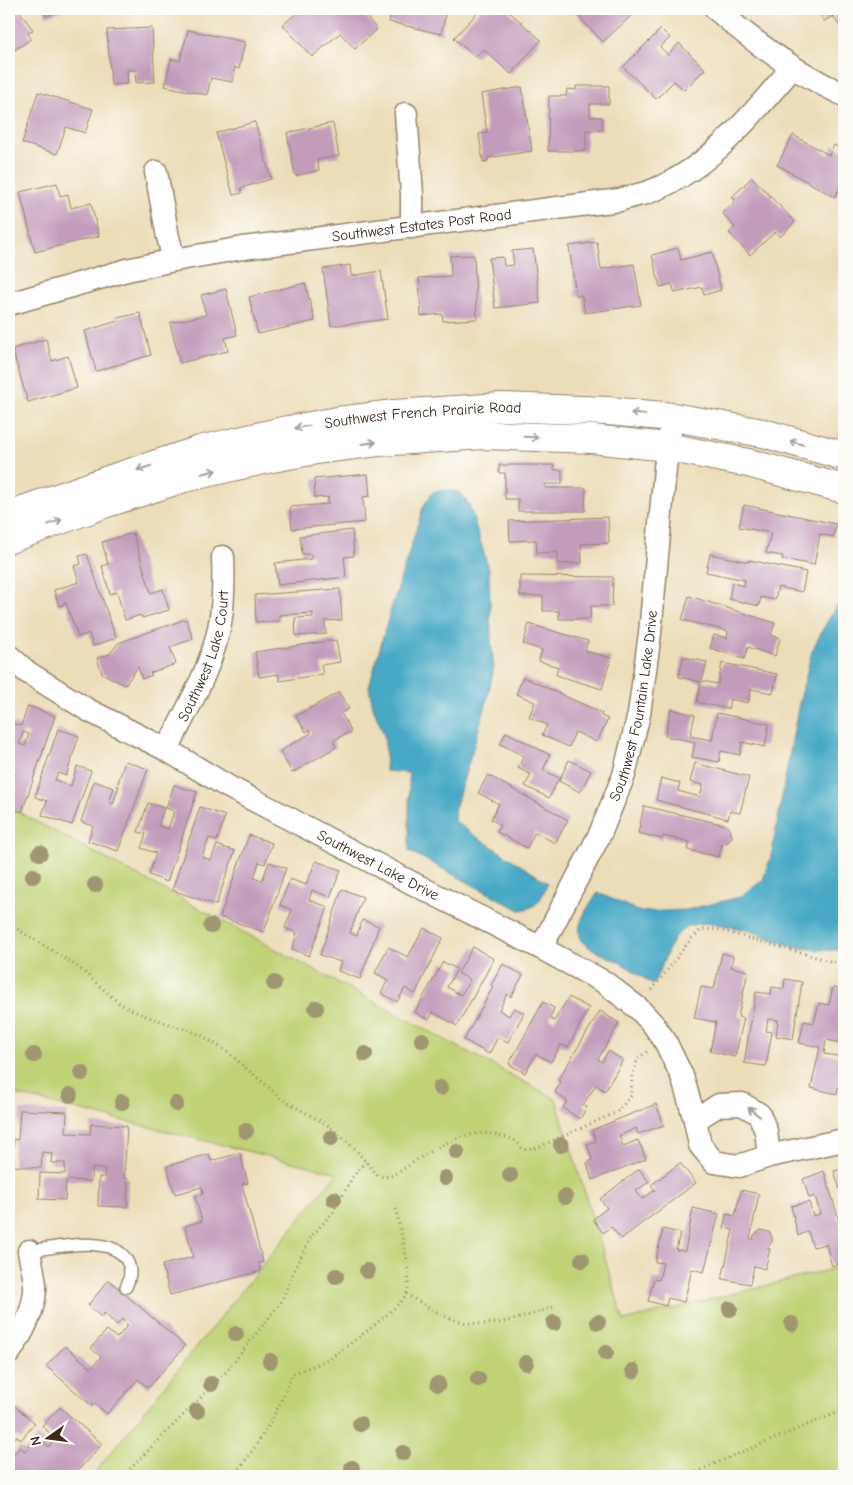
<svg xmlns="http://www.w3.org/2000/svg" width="853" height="1485" font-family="'Comic Neue',sans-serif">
	<rect width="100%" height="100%" fill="#fdfcf7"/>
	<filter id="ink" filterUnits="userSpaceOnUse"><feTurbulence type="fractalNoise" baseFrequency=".02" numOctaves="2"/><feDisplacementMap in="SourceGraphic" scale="10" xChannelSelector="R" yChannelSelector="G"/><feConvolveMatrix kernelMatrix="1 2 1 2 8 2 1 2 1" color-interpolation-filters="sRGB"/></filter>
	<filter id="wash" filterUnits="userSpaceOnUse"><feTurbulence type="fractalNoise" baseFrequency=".0096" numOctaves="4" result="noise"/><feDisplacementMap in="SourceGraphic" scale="20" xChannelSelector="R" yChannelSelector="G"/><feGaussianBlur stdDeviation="1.12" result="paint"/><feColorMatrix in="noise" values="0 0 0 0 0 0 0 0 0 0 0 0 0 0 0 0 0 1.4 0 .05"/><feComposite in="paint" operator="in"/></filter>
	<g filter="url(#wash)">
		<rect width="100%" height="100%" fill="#ecddb9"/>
		<!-- green -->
		<path fill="#c0d275" stroke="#7e7e4a" d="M9,807L556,1099L624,1321L844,1266V1473L840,1476H92L337,1173L9,1093Z"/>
		<!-- water -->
		<path fill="#46a9c6" stroke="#406a72" d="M446,490L459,492L469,504L489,570L491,640L494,667L486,705L454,811L455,821L471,833L548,883C541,898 539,908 520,910L409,851V773L385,771L386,753L384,735L373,707L369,687L388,619L416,530L424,505L433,492Z
			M844,594V950H819L793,947L751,931L722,925L702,923L688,926L674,937L653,985C642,977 632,969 621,963C609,957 596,952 586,945C569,931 589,905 598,893L641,912L686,910L740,897L763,880L771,857L798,708L812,651L824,627Z"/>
		<g id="blocks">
			<!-- building -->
			<path fill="#c39cbc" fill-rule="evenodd" d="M9,9H18L33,30L28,33L31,39L9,54Z
				M44,9H67L46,16Z
				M301,9H359L377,29L355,49L340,33L312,57L283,25Z
				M392,9H447L441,34L389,22Z
				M481,9H506L541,40L511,74L483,49L475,57L454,38Z
				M572,9H628L633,14L603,42Z
				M816,9H844V29L842,30L833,16L824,21Z
				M152,28L155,82L136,83L135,70H127L128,84L111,85L107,30Z
				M661,29L670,38L660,47L668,55L679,43L705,69L684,90L674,81L656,99L623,67Z
				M188,30L245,42L239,69L235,67L232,82L211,78L207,95L165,86L171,59L180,61Z
				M576,86H609V104H590V117H602V130H586V151H548L549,96H566L567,89L576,90Z
				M522,87L532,151L488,158V161L483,162L479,134L487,133L481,94Z
				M38,92L93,109L85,133L66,127L57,154L22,143Z
				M254,122H255L271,179L241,188L242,193L233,195L216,133Z
				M332,123L333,124L339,156L317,160L319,170L296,176L295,175L287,133Z
				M793,135L829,155L834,145L844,151V181L835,197L777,165Z
				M752,177L795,222L780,237L775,232L750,255L729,233L735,227L722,213L734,202L735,199L732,197Z
				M57,183L60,196L68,194L71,208L91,203L99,236L35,252L20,192Z
				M597,242L601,269L634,264L641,305L585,313L582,296L580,295L576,296L569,246Z
				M678,248L681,260L712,252L721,290L704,295L702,287L675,293L672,284L660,287L652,255Z
				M533,249L540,303L495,308L489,258L503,257L504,266L514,265L512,251Z
				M474,255L477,319L443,321L442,314L421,316L419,278L451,276L450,256Z
				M350,265L351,276L381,271L388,319L331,326L323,269Z
				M305,283L315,321L258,334L249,297Z
				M226,289L237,335L225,338L228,351L180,363L170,323L206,315L201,295Z
				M140,313L151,355L96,371L85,331L118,321L117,318Z
				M46,339L52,361L68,356L77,388L28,402L12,349Z
				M499,465H554V470H562V484H545V488H586L585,511H518V499H505V473H499Z
				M368,474L370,496L363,497L365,522L292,529L290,507L328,504V497L315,498L314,479Z
				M744,505L836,524L833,537L820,534L814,565L782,559L783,556L766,553L771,533L739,527Z
				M608,517L609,543L581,544L582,563L558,564V552L537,553L536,540L510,541L509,521Z
				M352,530L354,556L344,557L346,577L278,585L275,563L312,559L311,554H302L300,536Z
				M133,533L151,593L163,589L169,610L142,618L141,615L125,620L117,592L110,594L102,566L108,564L102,542Z
				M87,554L116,638L93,646L89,633L78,637L66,603L59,606L54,590L79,582L74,566L81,564L79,556Z
				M710,554L749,562V560L806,572L802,592L778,587L775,600L761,597L759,606L729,599L732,583L744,586L745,580L706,572Z
				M520,576L613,577L612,606H591L590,619H559V611H543V596H520Z
				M340,589L342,620L325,621L326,634L296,636L295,618L313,617V613L279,615V621L256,622L255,595Z
				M689,596L775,623L771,635L780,638L775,656L748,647L744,659L710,648L714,635L727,638L728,631L682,620Z
				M186,619L193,639L170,647L176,664L150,673L152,675L142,679L138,667L125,685L102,673L97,658L110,654L118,643Z
				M529,624L588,641L585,651L611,658L602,689L556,675L558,667L539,661L542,650L523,644Z
				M336,640L340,662L321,665L323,674L280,681L278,674L259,677L255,652Z
				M683,657L707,662L702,681L718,684L722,663L777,674L773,693L751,689L748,703L730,699L728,709L697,702L701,682L679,677Z
				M523,677L602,713L601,716L608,719L597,742L575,732L569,747L542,735L547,725L529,717L535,702L516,694Z
				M339,692L349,709L341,713L351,731L333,741L336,747L292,773L280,751L311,733L310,730L306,732L296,716Z
				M28,706L55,716L22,812L9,808V793L15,774L9,772V722L21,726ZM23,732L29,734L25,746L19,744Z
				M671,709L695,715L690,736L712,740L717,713L769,724L765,747L742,742L740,755L721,751L719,762L692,757L695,742L665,736Z
				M58,729L79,736L66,776L58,773L55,780L71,786L77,766L91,771L72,825L42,815L47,801L35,797Z
				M506,732L550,755L543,770L559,778L549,798L525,786L531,775L518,768L524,756L500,744Z
				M569,760L591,771L580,792L559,781Z
				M125,761L148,769L118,851L88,841L93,826L81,822L94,781L114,788L109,802L113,804L119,786H117Z
				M695,763L749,777L740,813L730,811L728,819L656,800L661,778L680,783L678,791L700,797L703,785L690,782Z
				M488,775L568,820L555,843L535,832L527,848L497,832L500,825L491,819L499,804L478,793Z
				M174,785L197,792L167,882L149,875L156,853L141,848L146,834L138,832L148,803L164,808L158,826L168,829L174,811L166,808Z
				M644,806L725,825L730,829L732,837L728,842L722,844L719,857L688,850L690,842L663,836L662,839L638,833Z
				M200,807L225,816L217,841L209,838L202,857L211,860L217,845L235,851L216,905L172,890Z
				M249,835L272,843L265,864L259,862L254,878L262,881L269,862L286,868L264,932L220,917Z
				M316,861L341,870L330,897L312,890L309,900L328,907L309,956L292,949L297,933L285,928L292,910L280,905L290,879L306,885Z
				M342,889L363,897L350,933L357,936L362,920L379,926L360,979L338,971L341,962L320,955Z
				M424,928L443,938L415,994L405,988L397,1002L381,993L388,980L375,973L388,947L408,957Z
				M473,947L494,959L457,1026L433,1012L429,1020L415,1012L443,962L457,969L447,987L461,995L470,980L458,973Z
				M722,953L733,956L731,967L748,971L738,1017L744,1018L735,1057L710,1051L716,1022L694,1018L701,987L714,989Z
				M503,964L523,975L511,997L507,994L499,1010L509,1016L514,1008L524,1013L508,1042L498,1037L489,1054L464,1040L493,987L491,985Z
				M785,979L802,982L793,1039L776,1036L778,1020L768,1019L766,1031L772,1032L766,1066L744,1063L756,992L771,994L772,987L784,989Z
				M833,987L844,989V1036L843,1043L826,1040L824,1054L844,1057L837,1094L811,1088L820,1047L799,1043L804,1021L814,1023L819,1003L829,1005Z
				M569,997L589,1008L568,1047L560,1045L551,1062L536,1054L525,1073L509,1064L543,1002L554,1008L550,1018L554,1021Z
				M600,1011L619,1023L598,1059L602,1062L608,1051L623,1060L605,1091L596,1085L583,1105L587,1107L580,1119L563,1108L567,1101L555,1092L561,1082L558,1080Z
				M656,1104L664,1125L638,1134L636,1128L619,1136L623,1146L638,1140L646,1159L592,1180L587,1163L592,1160L587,1144L596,1141L592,1130Z
				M20,1110L67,1112L66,1133L90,1134L91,1124L127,1126L124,1178H128L127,1207L98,1206L99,1177H104L105,1169L92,1168L91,1181L66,1180L65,1200L39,1199L40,1173L65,1174V1163H51L52,1153L42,1152L41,1168L13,1166L14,1139L18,1140Z
				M240,1153L248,1183L242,1184L263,1262L259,1263L261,1271L170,1295L162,1265L193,1257L185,1226L202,1221L195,1196L203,1194L202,1187L175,1194L167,1166L209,1154L211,1161Z
				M680,1163L696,1183L621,1239L611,1227L603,1233L593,1219L607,1208L600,1199L639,1169L649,1182L636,1191L642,1199L655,1190L651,1185Z
				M844,1169V1202L834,1171Z
				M824,1171L844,1237V1262L832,1266L826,1244L813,1247L808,1231L798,1236L791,1206L809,1202L813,1216L820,1214L815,1196L809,1198L803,1179Z
				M741,1190L759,1194L750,1239L753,1240L754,1235L761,1230L769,1232L772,1237V1242L767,1248L770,1249L765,1269L754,1266L750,1284L722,1279L733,1230L724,1228L726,1214L735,1216Z
				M693,1208L719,1214L704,1272L692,1269L684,1302L668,1298L666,1306L648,1301L654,1279L659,1280L663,1263L655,1262L663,1229L680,1233L676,1250L685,1251Z
				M109,1280L185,1346L148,1388L138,1379L107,1414L94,1403L92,1406L46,1366L65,1346L91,1368L101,1357L91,1348L107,1330L117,1338L128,1325L122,1319L117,1325L104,1313L101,1317L88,1305Z
				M12,1404L35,1423L21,1440L16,1436L9,1445V1408Z
				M60,1407L102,1444L73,1476H63L59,1472L55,1476H15L18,1474L9,1466V1459L20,1447L25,1451L38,1437L49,1447L56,1439L42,1426Z"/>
		</g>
	</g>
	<g filter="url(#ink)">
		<use href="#blocks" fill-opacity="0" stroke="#94846c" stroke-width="1"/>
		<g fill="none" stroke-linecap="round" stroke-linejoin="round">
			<defs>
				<path id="service" d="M29,1251C54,1248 113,1233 127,1261C132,1270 130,1278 126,1287"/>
				<g id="minor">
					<path d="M716,9C754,43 797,73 844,95"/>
					<path d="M406,114L412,194V227"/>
					<path d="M156,172L168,237L174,260"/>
					<path id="s1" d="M9,304L127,270L174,260L243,248L620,200C629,197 638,195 646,193C709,171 751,115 793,67"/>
					<path id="s2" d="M9,656L27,672L88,710L167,750L227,786L414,884L541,948L604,982L639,1009L653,1024L665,1041L682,1076L695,1120"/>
					<path id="s3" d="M167,750C185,712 208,675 218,633C224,608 224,582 223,557"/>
					<path id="s4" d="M541,948L600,834L624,775L639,714L650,633L667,447L673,417"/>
					<path d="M769,1156L766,1131L759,1114L742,1104L719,1105L695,1120L700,1145L714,1162L739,1166L769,1156L844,1140"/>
					<path d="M9,1353C22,1334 33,1314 35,1291C36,1279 31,1264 29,1251"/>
				</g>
				<g id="tertiary">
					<path id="s5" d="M9,515L120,476L200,450L283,431L338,421L394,414L502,407L608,411L673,417L763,433L844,456"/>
					<path d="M9,539L104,504L184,478L267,459L322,449L378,442L484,435L592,439L667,447L748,463L844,489"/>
				</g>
			</defs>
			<!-- service casing -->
			<use href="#service" stroke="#94846c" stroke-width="14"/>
			<!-- minor casing -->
			<use href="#minor" stroke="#94846c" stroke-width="25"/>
			<!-- tertiary casing -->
			<use href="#tertiary" stroke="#94846c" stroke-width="30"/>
			<!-- path -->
			<path stroke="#94846c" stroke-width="3" stroke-dasharray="1 4" stroke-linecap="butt" d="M9,924L77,966L120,1004L143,1015L199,1034L225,1050L282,1099L329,1126L354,1148L377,1175L385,1177L394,1175C425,1156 462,1124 501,1136C514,1139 515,1139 523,1150L539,1147L617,1112L631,1096L632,1077L638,1058L647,1052
				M652,990L691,939L701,930L716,929L844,965
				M406,1294C425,1305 447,1321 469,1323C499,1327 528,1316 556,1306
				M123,1476L227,1371L281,1302L297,1264L311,1237L333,1212L354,1175L366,1162
				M233,1476C258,1446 279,1411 292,1374C304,1369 317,1365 328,1359C343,1350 403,1306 407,1292C413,1268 399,1232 396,1208
				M687,1476L735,1455L844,1410"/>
			<!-- service -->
			<use href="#service" stroke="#fff" stroke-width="11"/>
			<!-- minor -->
			<use href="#minor" stroke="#fff" stroke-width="22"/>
			<!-- tertiary -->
			<use href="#tertiary" stroke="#fff" stroke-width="28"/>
		</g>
		<!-- trees -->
		<g fill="#a19672">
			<circle cx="40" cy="853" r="8"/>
			<circle cx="33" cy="876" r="8"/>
			<circle cx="95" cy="885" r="8"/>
			<circle cx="211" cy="926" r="8"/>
			<circle cx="274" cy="983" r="8"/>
			<circle cx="316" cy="1008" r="8"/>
			<circle cx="422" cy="1040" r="8"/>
			<circle cx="365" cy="1054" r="8"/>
			<circle cx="34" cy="1055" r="8"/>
			<circle cx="82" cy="1073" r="8"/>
			<circle cx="440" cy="1088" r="8"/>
			<circle cx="70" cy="1095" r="8"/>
			<circle cx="122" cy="1102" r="8"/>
			<circle cx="176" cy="1104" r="8"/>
			<circle cx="246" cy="1131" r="8"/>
			<circle cx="331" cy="1138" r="8"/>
			<circle cx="561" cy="1145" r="8"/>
			<circle cx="457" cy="1152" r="8"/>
			<circle cx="510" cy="1175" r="8"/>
			<circle cx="445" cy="1178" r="8"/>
			<circle cx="565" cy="1197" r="8"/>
			<circle cx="334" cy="1199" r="8"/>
			<circle cx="582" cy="1260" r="8"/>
			<circle cx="367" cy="1271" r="8"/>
			<circle cx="336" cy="1276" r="8"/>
			<circle cx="730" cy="1309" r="8"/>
			<circle cx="598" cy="1322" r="8"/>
			<circle cx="554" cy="1323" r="8"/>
			<circle cx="792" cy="1324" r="8"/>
			<circle cx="236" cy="1334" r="8"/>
			<circle cx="606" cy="1353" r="8"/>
			<circle cx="270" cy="1361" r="8"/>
			<circle cx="526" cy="1363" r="8"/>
			<circle cx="633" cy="1371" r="8"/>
			<circle cx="478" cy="1379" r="8"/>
			<circle cx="211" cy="1384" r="8"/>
			<circle cx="438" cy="1384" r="8"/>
			<circle cx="197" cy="1411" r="8"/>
			<circle cx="360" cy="1424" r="8"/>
			<circle cx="403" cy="1453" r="8"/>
			<circle cx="352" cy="1468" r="8"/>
		</g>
		<!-- one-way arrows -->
		<defs><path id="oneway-shaft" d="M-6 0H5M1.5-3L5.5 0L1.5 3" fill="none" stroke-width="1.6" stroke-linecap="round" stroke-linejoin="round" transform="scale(1.25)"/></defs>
		<g stroke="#a79f9a">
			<use href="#oneway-shaft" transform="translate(638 414) rotate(-175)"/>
			<use href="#oneway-shaft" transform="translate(302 427) rotate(170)"/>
			<use href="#oneway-shaft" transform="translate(531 437) rotate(2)"/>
			<use href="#oneway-shaft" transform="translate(369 443) rotate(-7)"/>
			<use href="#oneway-shaft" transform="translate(797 443) rotate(-164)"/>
			<use href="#oneway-shaft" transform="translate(144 468) rotate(162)"/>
			<use href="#oneway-shaft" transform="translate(209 472) rotate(-13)"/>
			<use href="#oneway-shaft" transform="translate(55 522) rotate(-20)"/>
			<use href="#oneway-shaft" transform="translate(754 1112) rotate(-142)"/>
		</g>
	</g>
	<g text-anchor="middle" stroke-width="4.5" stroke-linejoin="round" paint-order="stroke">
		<!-- street labels -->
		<g font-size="15" fill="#3b2a1e" stroke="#fdfcf7">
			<text dy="5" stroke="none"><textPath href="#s1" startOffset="421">Southwest Estates Post Road</textPath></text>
			<text dy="5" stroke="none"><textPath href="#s5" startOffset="428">Southwest French Prairie Road</textPath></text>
			<text dy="5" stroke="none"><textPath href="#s3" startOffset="102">Southwest Lake Court</textPath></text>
			<text dy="5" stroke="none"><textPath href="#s4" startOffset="262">Southwest Fountain Lake Drive</textPath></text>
			<text dy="5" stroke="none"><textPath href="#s2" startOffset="425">Southwest Lake Drive</textPath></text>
		</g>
	</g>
	<!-- margin -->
	<rect width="853" height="1485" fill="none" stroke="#fdfcf7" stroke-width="30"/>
	<!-- north arrow -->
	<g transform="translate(48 1438) rotate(256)" stroke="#fdfcf7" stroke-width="4" paint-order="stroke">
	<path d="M0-4L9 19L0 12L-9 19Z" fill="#3b2a1e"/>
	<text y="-8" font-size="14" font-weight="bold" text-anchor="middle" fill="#3b2a1e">N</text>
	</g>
</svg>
